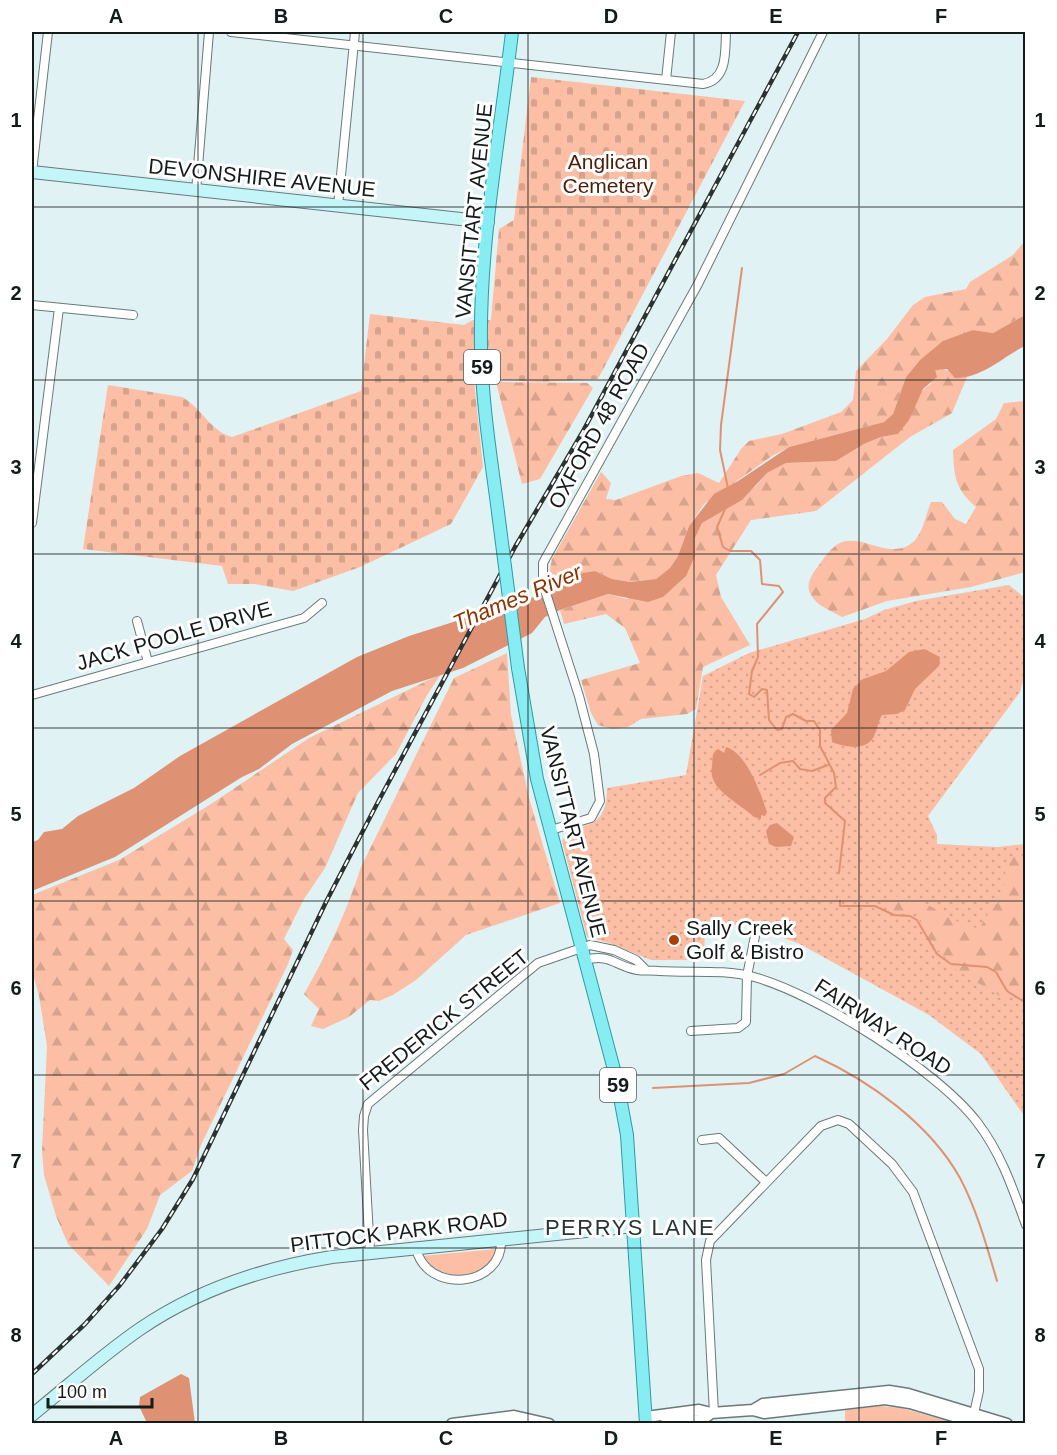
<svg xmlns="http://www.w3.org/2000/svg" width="1057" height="1455" font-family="Helvetica,sans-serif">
	<defs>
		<pattern id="grass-dots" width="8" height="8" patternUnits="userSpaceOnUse" patternTransform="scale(1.5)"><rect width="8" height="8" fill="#fcbea4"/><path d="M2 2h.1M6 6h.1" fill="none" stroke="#d7a38d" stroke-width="1.8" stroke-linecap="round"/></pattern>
		<pattern id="forest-firs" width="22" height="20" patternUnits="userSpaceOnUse" patternTransform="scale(1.5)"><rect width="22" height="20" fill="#fcbea4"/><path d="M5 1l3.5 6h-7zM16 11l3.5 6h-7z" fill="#d7a38d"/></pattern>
		<pattern id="cemetery-stones" width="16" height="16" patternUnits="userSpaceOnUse" patternTransform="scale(1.5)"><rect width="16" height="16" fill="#fcbea4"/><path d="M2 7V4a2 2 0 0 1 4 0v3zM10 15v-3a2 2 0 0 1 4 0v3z" fill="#d7a38d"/></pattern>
	</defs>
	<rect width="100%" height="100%" fill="#e0f2f3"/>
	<!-- grass -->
	<path fill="url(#grass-dots)" d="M1009,585L1025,598V674L1020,692L928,816L937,835V844L998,847L1025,844V1117L981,1054L929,1015L798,943L747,926L705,923L704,960H651L609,943L587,937L562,841C575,818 607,837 607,788L686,775L703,676L749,653L865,619L884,610L916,601Z"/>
	<!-- forest -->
	<path fill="url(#forest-firs)" d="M1025,241V315L993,333L973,330L920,360L906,377L893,414L884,422L789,447L772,456L704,504L689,526L678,556L670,568L656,579L630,582L612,579L595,571L582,573L553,588L549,574L552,559L601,472L611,483L606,499L616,500L681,476L698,473L719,483L741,449L749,441L782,434L841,412L853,400L856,371L887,339L913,305L925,297L966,289L970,282L1013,255Z
		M940,368L967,377L952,413L910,437L816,511L751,520L716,575L721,597L750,645L703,667L696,709L687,714L641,719L628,727L613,729L598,725L591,713L581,680L640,663L625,628L606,614L564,624L560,610L608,594L627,599L695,556V538L702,523L755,487L767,473L786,463L836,461L864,444L881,437L898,434C910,418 913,394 931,384L935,370Z
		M496,382L587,383L593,388L540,479L522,484Z
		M1025,401V572L971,587L887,601L842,617C830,610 816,606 810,593C806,585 811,576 816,569C823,560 831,546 842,542C864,535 886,558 909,545C923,537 925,516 931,502H942L955,519L966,524L976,507C955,489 954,476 953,450L996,419L1004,403Z
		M507,653L511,715L529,798L560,903L466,935L416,980L393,995L379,1001L370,1000L349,1017L323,1029L311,1026L319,1009L304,994C327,954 347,911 361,867L454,678Z
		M441,674L427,695L396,754L358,793L325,868L304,899L284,939L293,950L288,964L201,1145L192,1171L160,1195L147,1229L109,1286L68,1244L56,1216L44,1175L42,1151L47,1046L39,996L32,970V895L119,860L211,804L309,738Z
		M1013,857H1025V998L1000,996L958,971L929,940L918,914L889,910L884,905L888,895L920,900L951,919L979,929L993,905L1003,901L1006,862Z"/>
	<!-- cemetery -->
	<path fill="url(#cemetery-stones)" d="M531,77L745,101L598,379L539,382L492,379L474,381L483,467L451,524L360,567L293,591L255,584H228L222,566L83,549L108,385L182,397C201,407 211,432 232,437L361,391L370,314L464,325L473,320H491L499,229L514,220Z"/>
	<!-- green -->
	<path fill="#fcbea4" d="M496,1249C492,1284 439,1282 423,1256Z
		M880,1406L901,1408L955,1423H845V1410Z"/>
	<!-- water -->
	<path fill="#df9273" d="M1025,315V346C1002,357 983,378 955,378L947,369L935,370L937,377L923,389L909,420L898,434L881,437L864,444L836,461L786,463L767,473L742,500L702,523L695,538V556L686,576L663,597L648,602L608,594L560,610L545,617L532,633L463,668L392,691L292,744L259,769L242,777L115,857L32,891V842L38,840L44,832L62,829L78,816L134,788L180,756L357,657L409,636L466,618L474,623L485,621L582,573L595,571L612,579L630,582L656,579L670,568L678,556L689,526L714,494L738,481L789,447L884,422L893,414L906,377L920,360L943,341L973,330L993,333Z
		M924,649L940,657L939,666L915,689L905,710L897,714L882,715C878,722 877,731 873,738C865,751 844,747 832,742L831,730L847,713L853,689L863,679L886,671L909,652Z
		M726,747C747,753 761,794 767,812L765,816L761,815V819L754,817C739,802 707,790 712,766C713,758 711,753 718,749L724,753Z
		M777,823L794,837L791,846L776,847L769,844L766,831L770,825Z
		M181,1374L189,1378L195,1423H147L139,1406L140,1397Z"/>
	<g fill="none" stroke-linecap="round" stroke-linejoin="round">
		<!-- stream -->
		<path stroke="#df9273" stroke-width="2" d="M728,488L720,450L721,425L742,268
			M726,507L717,527L723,547L730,551H751L760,560L762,584L779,586L783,592L757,624L758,657L752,671L749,694L754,697L762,689L767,690L769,720L777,730L782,729L786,717L793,714L806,721H814L820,730V746L834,773L836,787L825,798V803L845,821L839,873
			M760,775L780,763L793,761L800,769L812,771L828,765
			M840,901V906H875L894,915L910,916L917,920L937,954L951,964L987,967L996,972L1007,991L1026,1003
			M653,1088L749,1083L784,1074L815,1056C870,1081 930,1124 960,1178C977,1210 987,1247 997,1281"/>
		<defs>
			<path id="minor" d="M231,32L703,84C728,80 725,51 726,32
				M666,80L671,32
				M32,172L48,32
				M196,191L209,32
				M338,206L355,32
				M32,305L133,315
				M32,523L59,308
				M137,621L148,662
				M32,695L304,618L322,603
				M551,830L591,818L600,801L594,754L579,696L543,584V563L698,284L823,32
				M585,960C610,953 615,966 637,970C644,971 652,970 659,971C692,973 723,969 754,977C817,994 938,1071 977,1122C1001,1153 1013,1189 1026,1225
				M691,1031L738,1028L746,1022L747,976L756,931
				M702,1140L719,1138L766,1182
				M416,1248C426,1295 504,1288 501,1239
				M370,1253L363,1130L364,1116L368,1104L538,963L590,945L614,950L636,960L645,969
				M714,1413L706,1260L710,1241L821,1126L838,1120L849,1124L892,1164L913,1192L979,1369V1391L973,1418"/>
			<path id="tertiary" d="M753,1410L763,1404L889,1391L908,1394L1007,1424
				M646,1417L699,1410L711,1413L753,1410L764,1413L885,1399L910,1403L980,1424
				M452,1424L514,1416L549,1424
				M665,1424L702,1420L711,1413"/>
			<path id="secondary" d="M32,172L488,222
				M32,1415C67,1387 102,1355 140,1329C197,1290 263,1268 332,1257L635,1226"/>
			<path id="primary" d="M498,512C491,458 482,403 481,349C479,243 500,137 512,32
				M518,668L537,779L617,1081L627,1135L646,1424"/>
		</defs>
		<!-- minor casing -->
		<use href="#minor" stroke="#6a797a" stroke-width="10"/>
		<!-- tertiary casing -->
		<use href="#tertiary" stroke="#6a797a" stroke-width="13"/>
		<!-- secondary casing -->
		<use href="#secondary" stroke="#6a797a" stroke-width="14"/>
		<!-- primary casing -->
		<use href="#primary" stroke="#2c9ca2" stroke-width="14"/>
		<!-- minor -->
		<use href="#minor" stroke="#fff" stroke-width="8"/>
		<!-- tertiary -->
		<use href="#tertiary" stroke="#fff" stroke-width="10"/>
		<!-- secondary -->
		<use href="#secondary" stroke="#c4f6f9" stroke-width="12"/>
		<!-- primary -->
		<use href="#primary" stroke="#88edf3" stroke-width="12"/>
		<defs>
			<path id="rail" d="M32,1374L85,1324L120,1285L162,1229L193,1179L327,900L378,802L515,547L582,433L798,32"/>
		</defs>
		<!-- rail casing -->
		<use href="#rail" stroke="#2a3232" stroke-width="4.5"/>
		<!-- rail -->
		<use href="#rail" stroke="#fff" stroke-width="2" stroke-dasharray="7" stroke-linecap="butt"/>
		<defs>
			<path id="primary-bridge" d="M498,512L518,668"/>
		</defs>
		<!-- primary-bridge casing -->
		<use href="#primary-bridge" stroke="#2c9ca2" stroke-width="14" stroke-linecap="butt"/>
		<!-- primary-bridge -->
		<use href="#primary-bridge" stroke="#88edf3" stroke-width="12"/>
	</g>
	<!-- grid -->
	<path fill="none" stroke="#141b1b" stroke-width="1.5" stroke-opacity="0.55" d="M198,32V1424M363,32V1424M528,32V1424M694,32V1424M859,32V1424M32,207H1026M32,380H1026M32,554H1026M32,728H1026M32,901H1026M32,1075H1026M32,1248H1026"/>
	<!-- markers -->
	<circle fill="#a5410a" stroke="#fff" stroke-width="2" cx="674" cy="940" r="6"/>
	<g text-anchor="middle" stroke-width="6" stroke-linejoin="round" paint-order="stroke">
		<!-- shield labels -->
		<g fill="#fff" stroke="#5a5f5f" stroke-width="1.5">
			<rect x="464" y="350" width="36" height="34" rx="4.5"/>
			<rect x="600" y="1068" width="36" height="34" rx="4.5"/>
		</g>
		<g font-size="20" font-weight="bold" fill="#141b1b">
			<text x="482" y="374">59</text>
			<text x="618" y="1092">59</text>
		</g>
		<!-- park labels -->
		<g font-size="21" fill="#4f1e07" stroke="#fff">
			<text x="608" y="169">Anglican<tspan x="608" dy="24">Cemetery</tspan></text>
		</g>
		<!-- street labels -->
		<g font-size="21" fill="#141b1b" stroke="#fff">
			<text transform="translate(262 178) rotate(6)" y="7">DEVONSHIRE AVENUE</text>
			<text transform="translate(474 211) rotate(-84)" y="7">VANSITTART AVENUE</text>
			<text transform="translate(599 426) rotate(-61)" y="7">OXFORD 48 ROAD</text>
			<text transform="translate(174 636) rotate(-16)" y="7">JACK POOLE DRIVE</text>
			<text transform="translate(573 832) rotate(76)" y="7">VANSITTART AVENUE</text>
			<text transform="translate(444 1020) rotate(-39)" y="7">FREDERICK STREET</text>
			<text transform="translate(883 1027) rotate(33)" y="7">FAIRWAY ROAD</text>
			<text transform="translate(399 1232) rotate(-7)" y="7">PITTOCK PARK ROAD</text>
		</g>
		<!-- poi labels -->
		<g font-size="21" fill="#141b1b" stroke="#fff" text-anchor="start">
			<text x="686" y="935">Sally Creek<tspan x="686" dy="24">Golf &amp; Bistro</tspan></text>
		</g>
		<!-- water labels -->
		<g font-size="22" font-style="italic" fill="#8e3400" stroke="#fff">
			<text transform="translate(517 597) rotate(-23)" y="8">Thames River</text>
		</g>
		<!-- neighbourhood labels -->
		<g font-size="22" letter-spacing="1.5" fill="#273536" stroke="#fff">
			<text x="630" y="1235">PERRYS LANE</text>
		</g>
	</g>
	<!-- border -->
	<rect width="1057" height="1455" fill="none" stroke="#ffffff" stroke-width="66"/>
	<!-- scale -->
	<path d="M48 1398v9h104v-9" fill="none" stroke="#141b1b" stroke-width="3"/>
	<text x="57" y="1398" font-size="18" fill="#141b1b" stroke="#ffffff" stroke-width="4.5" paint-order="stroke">100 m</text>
	<rect x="33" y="33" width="991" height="1389" fill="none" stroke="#141b1b" stroke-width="2"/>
	<g font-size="20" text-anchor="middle" font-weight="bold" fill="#141b1b">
		<text x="116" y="23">A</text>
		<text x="281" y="23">B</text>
		<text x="446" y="23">C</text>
		<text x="611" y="23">D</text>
		<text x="776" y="23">E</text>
		<text x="941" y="23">F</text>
		<text x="16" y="127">1</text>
		<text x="1040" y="127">1</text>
		<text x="16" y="300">2</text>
		<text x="1040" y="300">2</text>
		<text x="16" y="474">3</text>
		<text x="1040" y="474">3</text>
		<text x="16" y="648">4</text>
		<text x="1040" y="648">4</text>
		<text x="16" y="821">5</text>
		<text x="1040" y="821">5</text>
		<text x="16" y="995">6</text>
		<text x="1040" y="995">6</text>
		<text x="16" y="1168">7</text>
		<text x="1040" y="1168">7</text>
		<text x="16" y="1342">8</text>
		<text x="1040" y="1342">8</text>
		<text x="116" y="1445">A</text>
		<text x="281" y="1445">B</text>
		<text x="446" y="1445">C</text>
		<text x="611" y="1445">D</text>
		<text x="776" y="1445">E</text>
		<text x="941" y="1445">F</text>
	</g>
</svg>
